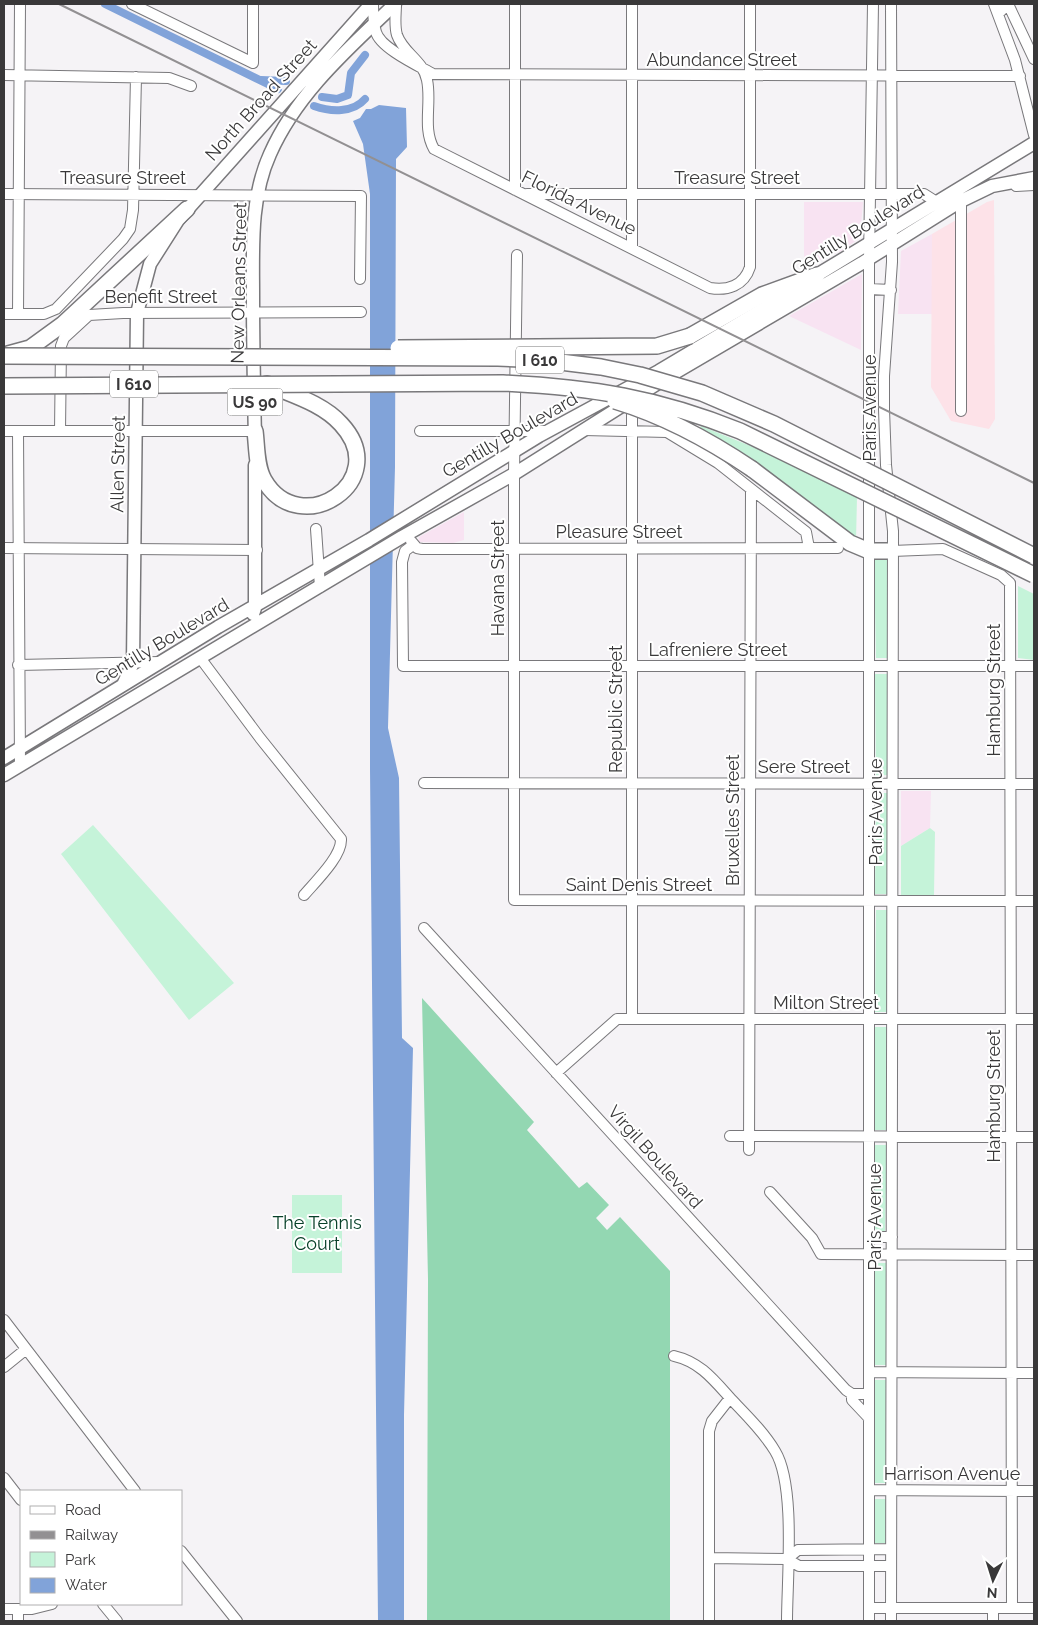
<svg xmlns="http://www.w3.org/2000/svg" width="1038" height="1625" font-family="Raleway,sans-serif">
	<rect width="100%" height="100%" fill="#f5f3f6"/>
	<!-- commercial -->
	<path fill="#f8e3f2" d="M804,202H863L860,238L841,251L804,267Z
		M932,234V314H898L901,251Z
		M862,274L861,350L789,316Z
		M464,512V540L453,543L418,542L419,537Z
		M931,791L930,828L901,846V791Z"/>
	<!-- industrial -->
	<path fill="#fde2e8" d="M994,200L995,419L989,429L951,421L931,387L932,234L987,202Z"/>
	<!-- green -->
	<path fill="#c5f3d9" d="M701,426L763,451L857,497L856,541L699,429Z
		M874,556H888L887,658H876Z
		M1018,586L1034,594V660L1018,658Z
		M875,674H887V775L876,776Z
		M876,793H887V894H875Z
		M93,825L234,983L189,1020L61,854Z
		M930,828L935,832L934,895H901V846Z
		M876,910H887V1012H875Z
		M875,1027H887L886,1130H875Z
		M875,1145H887L885,1231H877L875,1228Z
		M292,1195H342V1273H292Z
		M875,1263H887V1365H875Z
		M875,1380H887L886,1483H875Z
		M875,1499H886V1543H875Z"/>
	<!-- forest -->
	<path fill="#93d7b2" d="M422,998L534,1122L527,1130L579,1188L587,1182L609,1205L596,1218L607,1230L620,1217L670,1271V1621H427L428,1279Z"/>
	<!-- water -->
	<path fill="#81a3d9" d="M379,105L406,108L407,147L396,159L395,467L388,728L399,778L402,1038L413,1048L404,1415V1621H378L370,769V194L363,144L353,121L360,118L366,109H371Z"/>
	<g fill="none" stroke-linecap="round" stroke-linejoin="round">
		<!-- canal -->
		<path stroke="#81a3d9" stroke-width="8" d="M105,4L278,89
			M261,80L286,81
			M322,97L337,99L348,95L351,73L365,55
			M314,106C331,112 353,113 365,99"/>
		<defs>
			<path id="minor" d="M132,4L253,63V4
				M373,4C373,13 373,23 376,32C380,48 419,66 433,74L1020,76
				M396,4C396,14 394,25 397,35C403,53 423,60 427,80C432,103 422,128 434,149L710,288C727,291 744,286 750,267V4
				M891,4L892,262L884,376V409L886,465L893,531L891,1621
				M994,4L1015,60L1034,135
				M998,14L1008,4L1034,59
				M4,75L169,78L191,86
				M1016,186L1034,185
				M515,190V4
				M4,194L361,196L360,279
				M527,194H924L935,201L939,208
				M632,247V4
				M517,255L514,474V900L1034,901
				M869,289L891,290
				M4,314H44L56,309L123,239L130,229L133,210L136,77
				M18,314L20,4
				M961,411V201
				M584,430L667,432L718,463L806,532L809,548
				M4,431H255
				M18,431L20,765
				M60,431L61,346L64,338L89,315L123,313L361,312
				M420,431H547
				M316,529L320,587
				M411,541L417,548L422,549L838,548
				M413,545L405,551L402,562L403,666H1034
				M4,548L257,550
				M892,551L943,549L1001,575L1010,583L1012,1608
				M201,659L260,738L341,839C342,856 316,881 304,895
				M18,665L160,662
				M424,783L1034,784
				M424,928L846,1390L852,1394H868
				M632,1019V403
				M556,1073L617,1019H1034
				M730,1136L1034,1137
				M749,1150L751,489
				M770,1192L812,1238L821,1254L1034,1255
				M869,1237H892
				M4,1320L135,1491
				M674,1356C700,1362 713,1379 731,1399C746,1415 763,1431 775,1451C796,1485 787,1579 787,1621
				M4,1367L25,1350
				M869,1372L1034,1373
				M852,1394V1400L868,1417
				M4,1478L21,1500
				M869,1490L1034,1491
				M181,1551L237,1621
				M709,1558L787,1559L799,1566H891
				M787,1559L798,1550L891,1549
				M103,1604L117,1621
				M869,1608H1034
				M4,1609H32L52,1604
				M18,1621V1609
				M709,1621V1431L712,1421L730,1398
				M869,1621V259L873,4
				M993,1621V1608"/>
			<path id="major" d="M255,440C254,392 253,344 253,296C253,248 250,198 270,154C297,93 348,49 395,4
				M253,614L255,608V465
				M123,685L133,663L137,313L150,264L178,220L371,4
				M4,758L218,627L369,540L539,436L659,371L807,283L817,275L1034,143
				M4,775L402,537L514,474L671,375L862,263L961,201L992,186L1034,178"/>
			<path id="highway" d="M690,336L762,295L817,275
				M8,354L30,348L63,324L187,209
				M255,431C257,446 256,466 264,480C300,542 394,481 341,424C322,403 292,395 267,384
				M752,469L850,543L869,551H892"/>
		</defs>
		<!-- minor casing -->
		<use href="#minor" stroke="#79787b" stroke-width="12"/>
		<!-- major casing -->
		<use href="#major" stroke="#79787b" stroke-width="15"/>
		<!-- highway casing -->
		<use href="#highway" stroke="#79787b" stroke-width="18"/>
		<!-- minor -->
		<use href="#minor" stroke="#fff" stroke-width="10"/>
		<!-- major -->
		<use href="#major" stroke="#fff" stroke-width="12"/>
		<!-- highway -->
		<use href="#highway" stroke="#fff" stroke-width="15"/>
		<!-- rail -->
		<path stroke="#929092" stroke-width="2" d="M59,4L1034,483"/>
		<defs>
			<path id="highway-bridge" d="M398,348L657,346L690,336
				M4,356L498,358L544,360L601,367L640,375L702,393L774,424L1034,556
				M4,386L503,383C591,387 658,398 740,431L1034,575
				M615,401C665,416 709,440 752,469"/>
		</defs>
		<!-- highway-bridge casing -->
		<use href="#highway-bridge" stroke="#79787b" stroke-width="18" stroke-linecap="butt"/>
		<!-- highway-bridge -->
		<use href="#highway-bridge" stroke="#fff" stroke-width="15"/>
	</g>
	<g text-anchor="middle" stroke-width="4" stroke-linejoin="round" paint-order="stroke">
		<!-- shield labels -->
		<g fill="#fff" stroke="#747474" stroke-width="1">
			<rect x="516" y="346.5" width="48" height="27" rx="4"/>
			<rect x="110" y="370.5" width="48" height="27" rx="4"/>
			<rect x="227.5" y="388.5" width="55" height="27" rx="4"/>
		</g>
		<g font-size="16" font-weight="bold" fill="#393839">
			<text x="540" y="366">I 610</text>
			<text x="134" y="390">I 610</text>
			<text x="255" y="408">US 90</text>
		</g>
		<!-- street labels -->
		<g font-size="18" fill="#393839" stroke="#fff">
			<text x="722" y="66">Abundance Street</text>
			<text transform="translate(261 100) rotate(-48)" y="6">North Broad Street</text>
			<text x="123" y="184">Treasure Street</text>
			<text x="737" y="184">Treasure Street</text>
			<text transform="translate(579 203) rotate(26)" y="6">Florida Avenue</text>
			<text transform="translate(858 230) rotate(-32)" y="6">Gentilly Boulevard</text>
			<text transform="translate(239 283) rotate(-89)" y="6">New Orleans Street</text>
			<text x="161" y="303">Benefit Street</text>
			<text transform="translate(870 408) rotate(-90)" y="6">Paris Avenue</text>
			<text transform="translate(510 435) rotate(-30)" y="6">Gentilly Boulevard</text>
			<text transform="translate(118 464) rotate(-89)" y="6">Allen Street</text>
			<text x="619" y="538">Pleasure Street</text>
			<text transform="translate(498 578) rotate(-90)" y="6">Havana Street</text>
			<text transform="translate(162 642) rotate(-31)" y="6">Gentilly Boulevard</text>
			<text x="718" y="656">Lafreniere Street</text>
			<text transform="translate(994 690) rotate(-90)" y="6">Hamburg Street</text>
			<text transform="translate(616 709) rotate(-90)" y="6">Republic Street</text>
			<text x="804" y="773">Sere Street</text>
			<text transform="translate(876 812) rotate(-90)" y="6">Paris Avenue</text>
			<text transform="translate(733 820) rotate(-90)" y="6">Bruxelles Street</text>
			<text x="639" y="891">Saint Denis Street</text>
			<text x="826" y="1009">Milton Street</text>
			<text transform="translate(994 1096) rotate(-90)" y="6">Hamburg Street</text>
			<text transform="translate(655 1157) rotate(48)" y="6">Virgil Boulevard</text>
			<text transform="translate(875 1217) rotate(-90)" y="6">Paris Avenue</text>
			<text x="952" y="1480">Harrison Avenue</text>
		</g>
		<!-- park labels -->
		<g font-size="18" fill="#084129" stroke="#fff">
			<text x="317" y="1229">The Tennis<tspan x="317" dy="21">Court</tspan></text>
		</g>
	</g>
	<!-- border -->
	<rect width="1038" height="1625" fill="none" stroke="#393839" stroke-width="10"/>
	<!-- legend -->
	<rect x="20" y="1490" width="162" height="115" fill="#ffffff" stroke="#b0afb0"/>
	<rect x="30" y="1506" width="25" height="8" fill="#ffffff" stroke="#b0afb0"/>
	<text x="65" y="1515" font-size="15" fill="#393839">Road</text>
	<rect x="30" y="1531" width="25" height="8" fill="#929092" stroke="#b0afb0"/>
	<text x="65" y="1540" font-size="15" fill="#393839">Railway</text>
	<rect x="30" y="1552" width="25" height="15" fill="#c5f3d9" stroke="#b0afb0"/>
	<text x="65" y="1565" font-size="15" fill="#393839">Park</text>
	<rect x="30" y="1578" width="25" height="15" fill="#81a3d9" stroke="#b0afb0"/>
	<text x="65" y="1590" font-size="15" fill="#393839">Water</text>
	<!-- north arrow -->
	<g transform="translate(993 1580) rotate(184)" stroke="#ffffff" stroke-width="4" paint-order="stroke">
	<path d="M0-4L9 19L0 12L-9 19Z" fill="#393839"/>
	<text y="-8" font-size="14" font-weight="bold" text-anchor="middle" fill="#393839">N</text>
	</g>
</svg>
